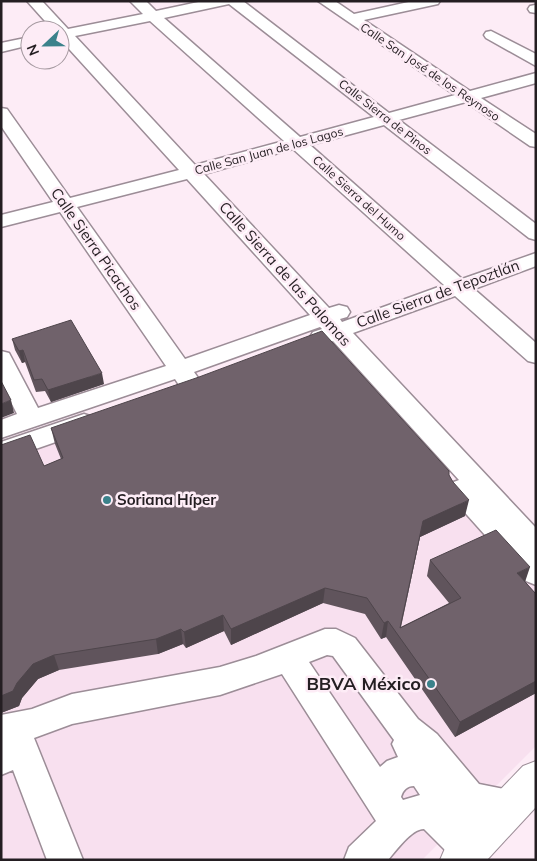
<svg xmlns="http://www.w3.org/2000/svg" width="537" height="861" font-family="Mulish,sans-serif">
	<rect width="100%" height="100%" fill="#fdecf6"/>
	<!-- built -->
	<path fill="#f8e0ef" d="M320,346L536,589V746L422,860H1V460Z"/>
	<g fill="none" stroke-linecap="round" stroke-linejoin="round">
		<defs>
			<path id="minor" d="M27,1H42L68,29L143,14L130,1H146L156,11L203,1H243L389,113L455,95L318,1H335L354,14L413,1H440L438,4L364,20L470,91L536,73V83L481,98L536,134V147L530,146L466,102L399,120L536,224V240L529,238L384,125L310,145L462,279L536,253V266L474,289L536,343V363L528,361L455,296L353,333L536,528V585L526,581L451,497L447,490L451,483L459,480L333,341L321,344L313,342L310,337L313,332L322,329L320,327L194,372L201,382L197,388L189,390L181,388L175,379L1,438V420L17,414L1,382V351L9,353L38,408L166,366L60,212L1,227V215L53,202L1,126V108L7,109L70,198L179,170L60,39V30H53ZM229,4L374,117L300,137L164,18ZM150,21L284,141L195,165L75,36ZM293,149L444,285L342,322L340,319L347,317L350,312L347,307L339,305L329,308L204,174ZM187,179L310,315L185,359L77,207Z
				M535,5L536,13L530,12L528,9L530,6Z
				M491,31L536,54V66L486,38L484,35L486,32Z
				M30,37V45L1,52V43Z
				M84,414L93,417L96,423L93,429L1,461V442Z
				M325,629H336L355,638L418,719L437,734L479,784L509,790L521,795L526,807L521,819L509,824L479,819L488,831L493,844L488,857L480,860H470L446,851L424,829C411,829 396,851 388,860H344L349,847L376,821L282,674L220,695L72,724L34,738L83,860H47L13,770L1,775V715L32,709L72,694L220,667L256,656ZM327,655L333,656L394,740L392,744L398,757L387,761L380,767L309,662ZM414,786L420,795L403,800L401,797C403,790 407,786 414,786Z"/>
			<path id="major" d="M536,761V807L487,860H440L446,846L523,766Z"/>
		</defs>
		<!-- minor casing -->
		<use href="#minor" stroke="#9c8d97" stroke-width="3"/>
		<!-- major casing -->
		<use href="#major" stroke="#9c8d97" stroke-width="2"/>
		<!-- minor -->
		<use href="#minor" fill="#fff" fill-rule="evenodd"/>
		<!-- major -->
		<use href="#major" fill="#fff" fill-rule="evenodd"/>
	</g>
	<!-- wall -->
	<path fill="#60545c" d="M12,339L104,384L51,402L45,391L36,392L25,362L22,363L15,350Z
		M51,428L449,475L465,516L420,537L401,627L449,603L427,576L430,560L525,582L536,594V693L455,737L386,637L381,639L365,614L323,603L231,645L224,631L186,648L183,644L158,654L59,670L38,679L22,698L19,706L1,713V445L44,466L61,459L55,444Z"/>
	<!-- shaded-wall -->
	<path fill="#4e454b" d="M23,350L25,362L22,363L19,351Z
		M102,373L104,384L51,402L48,390Z
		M11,400L14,413L1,418V404Z
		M469,500L465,516L420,537L399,636L423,521Z
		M530,567L525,582L517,573Z
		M325,588L323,603L231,645V629Z
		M223,615L224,631L186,648L184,632Z
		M388,621L386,637L381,639L384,623Z
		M181,629L183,644L158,654L156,639Z
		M54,655L59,670L38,679L22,698L19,706L1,713V696L17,683L33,664Z
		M536,681V693L455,737L460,722Z"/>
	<!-- building -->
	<path fill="#70626b" stroke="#4e454b" d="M71,320L102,373L48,390L42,379L34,380L23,350L19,351L12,339Z
		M322,331L449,471V475L453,482L469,500L423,521L400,628L461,598L430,560L496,530L530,567L517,573L536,594V681L460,722L388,621L384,623L367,598L325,588L231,629L223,615L184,632L181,629L156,639L54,655L33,664L17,683L13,691L1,696V445L30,435L44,466L63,458L51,428L199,377Z
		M1,381L11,400L1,404Z"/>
	<!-- markers -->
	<g fill="#3b828b" stroke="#fdecf6" stroke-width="2">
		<circle cx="107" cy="500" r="5"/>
		<circle cx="431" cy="684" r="5"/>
	</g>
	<g text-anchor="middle" stroke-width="5" stroke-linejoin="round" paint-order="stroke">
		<!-- far-street labels -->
		<g font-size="12" fill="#241e22" stroke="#fdecf6">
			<text transform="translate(430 72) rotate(34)" y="4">Calle San José de los Reynoso</text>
			<text transform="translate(385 117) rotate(38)" y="4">Calle Sierra de Pinos</text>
			<text transform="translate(269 151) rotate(-15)" y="4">Calle San Juan de los Lagos</text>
			<text transform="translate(359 198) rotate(42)" y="4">Calle Sierra del Humo</text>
		</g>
		<!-- street labels -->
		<g font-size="15" fill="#241e22" stroke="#fdecf6">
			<text transform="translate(96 249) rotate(55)" y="5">Calle Sierra Picachos</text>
			<text transform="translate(285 274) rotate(48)" y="5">Calle Sierra de las Palomas</text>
			<text transform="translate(438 294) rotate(-20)" y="5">Calle Sierra de Tepoztlán</text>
		</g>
		<!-- poi labels -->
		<g font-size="15" font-weight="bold" fill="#241e22" stroke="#fdecf6" text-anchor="start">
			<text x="117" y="505">Soriana Híper</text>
		</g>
		<!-- near-poi labels -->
		<g font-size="18" font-weight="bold" fill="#241e22" stroke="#fdecf6" text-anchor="end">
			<text x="421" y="690">BBVA México</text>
		</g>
	</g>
	<!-- border -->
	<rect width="537" height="861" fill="none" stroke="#241e22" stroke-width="5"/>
	<!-- north arrow -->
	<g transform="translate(45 45) rotate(248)"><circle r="24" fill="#fdecf6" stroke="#a69aa1"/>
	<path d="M0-4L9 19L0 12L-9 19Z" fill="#3b828b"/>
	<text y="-8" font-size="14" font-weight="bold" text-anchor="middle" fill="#241e22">N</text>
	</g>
</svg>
